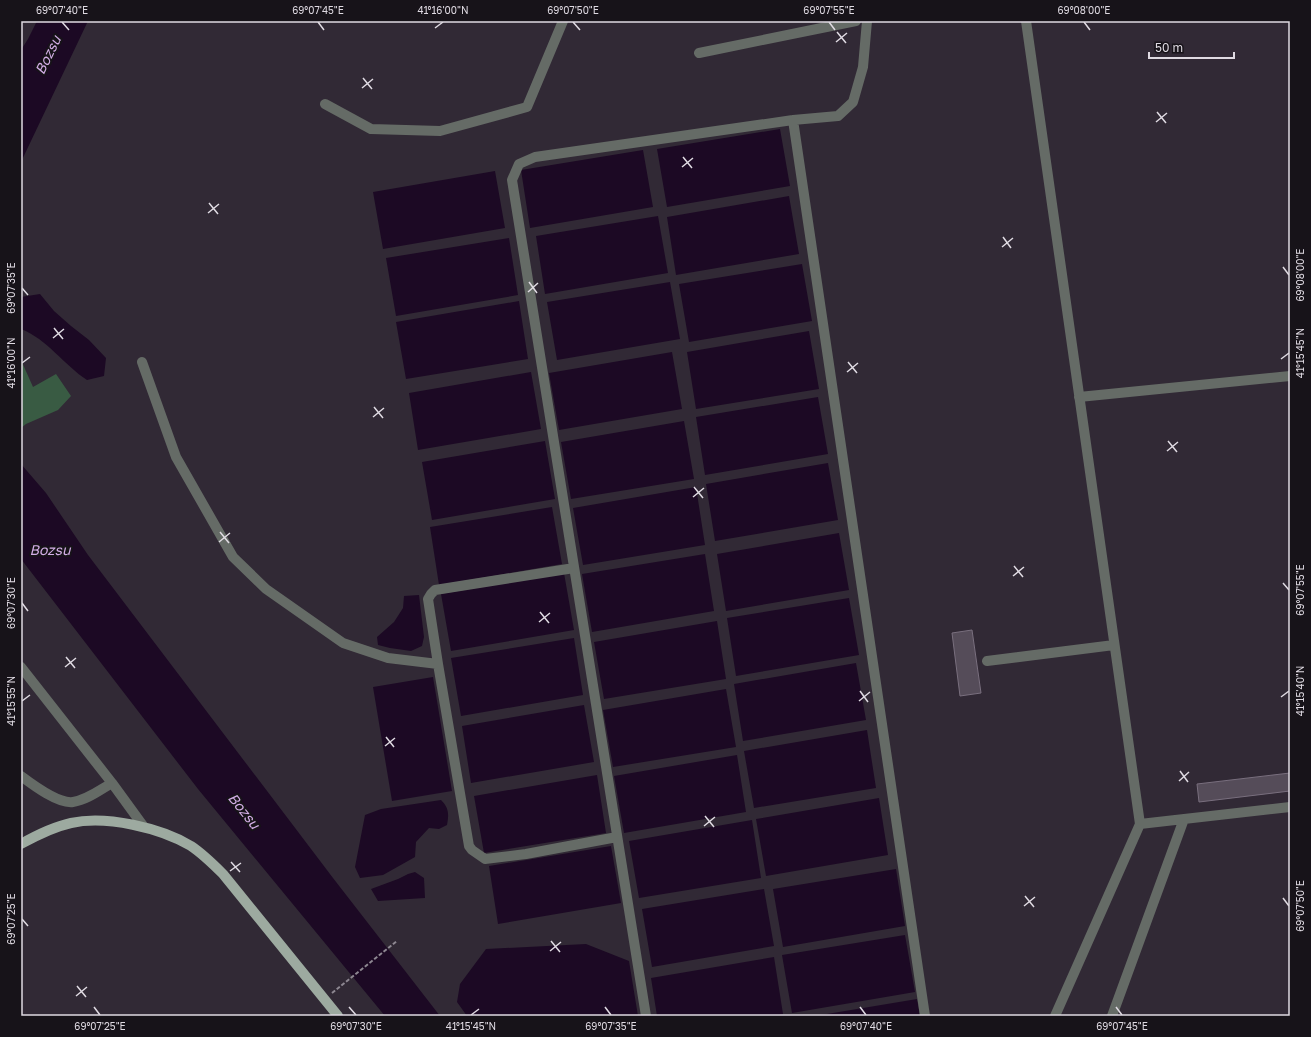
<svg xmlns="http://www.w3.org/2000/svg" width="1311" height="1037" font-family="'Golos Text',sans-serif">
	<rect width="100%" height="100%" fill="#312935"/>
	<!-- forest -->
	<path fill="#395b43" d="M21,360L33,387L56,374L71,396L58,410L26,424L21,428Z"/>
	<!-- water -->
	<path fill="#1c0924" d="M37,21H88L21,162V50L28,39Z
		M780,129L790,186L667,207L657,149Z
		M643,150L653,207L530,228L521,170Z
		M495,171L505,228L383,249L373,192Z
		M789,196L799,254L676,275L667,217Z
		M658,216L668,273L545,294L536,236Z
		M509,238L518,295L396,316L386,258Z
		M802,264L812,321L689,342L679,284Z
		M670,282L680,339L557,360L547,302Z
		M40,294L54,311L71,326L89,340L106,358L104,376L87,380C64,365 47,339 21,329V297Z
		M519,301L528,359L406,379L396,322Z
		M809,331L819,389L696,409L687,352Z
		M672,352L682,409L559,430L549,373Z
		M531,372L541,429L418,450L409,393Z
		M818,397L828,454L705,475L696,417Z
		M684,421L694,479L571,499L561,442Z
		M545,441L555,499L432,520L422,462Z
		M828,463L838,520L715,541L706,484Z
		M21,464L46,493L88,555L333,878L440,1016H385L198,789L21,559Z
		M696,487L705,545L583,565L573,508Z
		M552,507L562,564L439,585L430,527Z
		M839,533L849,590L726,611L717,554Z
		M705,554L714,611L592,632L582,574Z
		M564,573L574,630L451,651L441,594Z
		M419,595L424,637L422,646L411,651L390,648L378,645L377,637L394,622L403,608L404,596Z
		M849,598L859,655L736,676L727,618Z
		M717,621L726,679L604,699L594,642Z
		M574,638L583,695L461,716L451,658Z
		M856,663L866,720L743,741L734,684Z
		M433,677L452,791L392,801L373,687Z
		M726,689L736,747L613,767L603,710Z
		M584,705L594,762L471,783L462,726Z
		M867,730L876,788L754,808L744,751Z
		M737,755L746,812L624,833L614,776Z
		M597,775L606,833L484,853L474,796Z
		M879,798L888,855L766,876L756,819Z
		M441,800C449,808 449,814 447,825L439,829L429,828L416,842L415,857L383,875L360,878L355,867L365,815L381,809Z
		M752,820L761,878L639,898L629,841Z
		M611,846L621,903L498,924L489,866Z
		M896,869L905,926L783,947L773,889Z
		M415,872L424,878L425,898L378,901L371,889L398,879L408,874Z
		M764,889L774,946L652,967L642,909Z
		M905,935L915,992L792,1013L782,955Z
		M586,944L629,961L638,1016H467L457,1002L460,984L486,949Z
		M774,957L783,1014L774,1016H657L651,978Z
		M917,999L920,1016H815Z"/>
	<!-- building -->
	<path fill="#554c59" stroke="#796f7e" d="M972,630L981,693L960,696L952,633Z
		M1290,773V791L1199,802L1197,784Z"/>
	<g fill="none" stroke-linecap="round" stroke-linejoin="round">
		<!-- path -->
		<path stroke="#8d8791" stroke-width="2" stroke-dasharray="4 2" stroke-linecap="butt" d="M332,993L397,941"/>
		<!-- minor -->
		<path stroke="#656b66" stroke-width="10" d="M1026,21L1140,824
			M699,53L856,21
			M325,104L371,129L440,131L527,107L563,21
			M793,120L925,1016
			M142,362L176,457L233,557L266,589L343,643L388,658L438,664
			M1079,397L1290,376
			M574,568L435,590L431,594L428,599L438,664L469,846L472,850L485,859L526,854L617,837
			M987,661L1114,645
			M21,667L112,783L144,827
			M21,776C33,785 58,804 73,802C87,800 100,790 112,783
			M646,1016L512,180L519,164L535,157L793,120L838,116L853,102L863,67L867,21
			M1055,1016L1140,824L1290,807
			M1112,1016L1184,819"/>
		<!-- major -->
		<path stroke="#9daaa0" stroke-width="10" d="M21,844C37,835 53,827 71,823C106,815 161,828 191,846C203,854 213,864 223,874L338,1016"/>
	</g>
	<!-- ticks -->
	<path fill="none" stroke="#dfdae2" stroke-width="1.5" d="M62,22L69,30M318,22L324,30M573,22L580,30M829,22L835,30M1084,22L1090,30M435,28L443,22M837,32L846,43M836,42L847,33M363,78L372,89M362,88L373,79M1157,112L1166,123M1156,122L1167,113M683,157L692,168M682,167L693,158M209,203L218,214M208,213L219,204M1003,237L1011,248M1002,247L1013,238M1283,267L1289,275M529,282L537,293M22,288L28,295M528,292L538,283M54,328L63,339M53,338L64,329M1281,359L1289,353M848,362L857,373M22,363L30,357M847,372L858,363M374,407L383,418M373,417L384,408M1168,441L1177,452M1167,451L1178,442M694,487L703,498M693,497L704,488M220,532L229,543M219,542L230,533M1014,566L1023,577M1013,576L1024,567M1283,583L1289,590M22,603L28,611M540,612L549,623M539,622L550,613M66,657L75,668M65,667L76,658M860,691L868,702M1281,697L1289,691M22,701L30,695M859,701L870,692M386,737L394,747M385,746L395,738M1180,771L1188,782M1179,781L1189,772M705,816L714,827M704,826L715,817M231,862L240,872M230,871L241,863M1025,896L1034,907M1283,898L1289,906M1024,906L1035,897M22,919L28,926M551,941L560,952M550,951L561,942M77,986L86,997M76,996L87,987M94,1007L100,1015M349,1007L356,1015M605,1007L611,1015M860,1007L866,1015M1116,1007L1122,1015M471,1015L479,1009"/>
	<g text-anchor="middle" stroke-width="4" stroke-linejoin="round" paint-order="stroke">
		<!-- water labels -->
		<g font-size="14" font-style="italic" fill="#d3aee6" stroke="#171319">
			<text transform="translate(48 55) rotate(-64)" y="5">Bozsu</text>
			<text x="50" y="555">Bozsu</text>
			<text transform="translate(244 811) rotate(51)" y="5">Bozsu</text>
		</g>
	</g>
	<!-- border -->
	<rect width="1311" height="1037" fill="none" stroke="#171319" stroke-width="44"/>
	<!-- scale -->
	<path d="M1149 52v6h85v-6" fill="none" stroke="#dfdae2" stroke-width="2"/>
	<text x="1155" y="52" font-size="12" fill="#dfdae2" stroke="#171319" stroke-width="3" paint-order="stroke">50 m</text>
	<rect x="22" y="22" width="1267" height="993" fill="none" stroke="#dfdae2" stroke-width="1.5"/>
	<g font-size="10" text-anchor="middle" fill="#dfdae2">
		<text x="62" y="14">69°07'40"E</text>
		<text x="318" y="14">69°07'45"E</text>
		<text x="443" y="14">41°16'00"N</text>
		<text x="573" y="14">69°07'50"E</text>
		<text x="829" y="14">69°07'55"E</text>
		<text x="1084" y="14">69°08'00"E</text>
		<text transform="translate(1300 275) rotate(-90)" y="4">69°08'00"E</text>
		<text transform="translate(11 288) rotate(-90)" y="4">69°07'35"E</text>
		<text transform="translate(1300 353) rotate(-90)" y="4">41°15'45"N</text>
		<text transform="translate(11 363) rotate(-90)" y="4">41°16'00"N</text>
		<text transform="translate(1300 590) rotate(-90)" y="4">69°07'55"E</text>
		<text transform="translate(11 603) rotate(-90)" y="4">69°07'30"E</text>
		<text transform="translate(1300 691) rotate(-90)" y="4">41°15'40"N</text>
		<text transform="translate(11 701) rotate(-90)" y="4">41°15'55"N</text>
		<text transform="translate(1300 906) rotate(-90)" y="4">69°07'50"E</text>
		<text transform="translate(11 919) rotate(-90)" y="4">69°07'25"E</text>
		<text x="100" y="1030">69°07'25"E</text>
		<text x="356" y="1030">69°07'30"E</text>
		<text x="471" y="1030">41°15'45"N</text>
		<text x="611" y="1030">69°07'35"E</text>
		<text x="866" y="1030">69°07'40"E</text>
		<text x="1122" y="1030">69°07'45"E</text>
	</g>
</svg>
